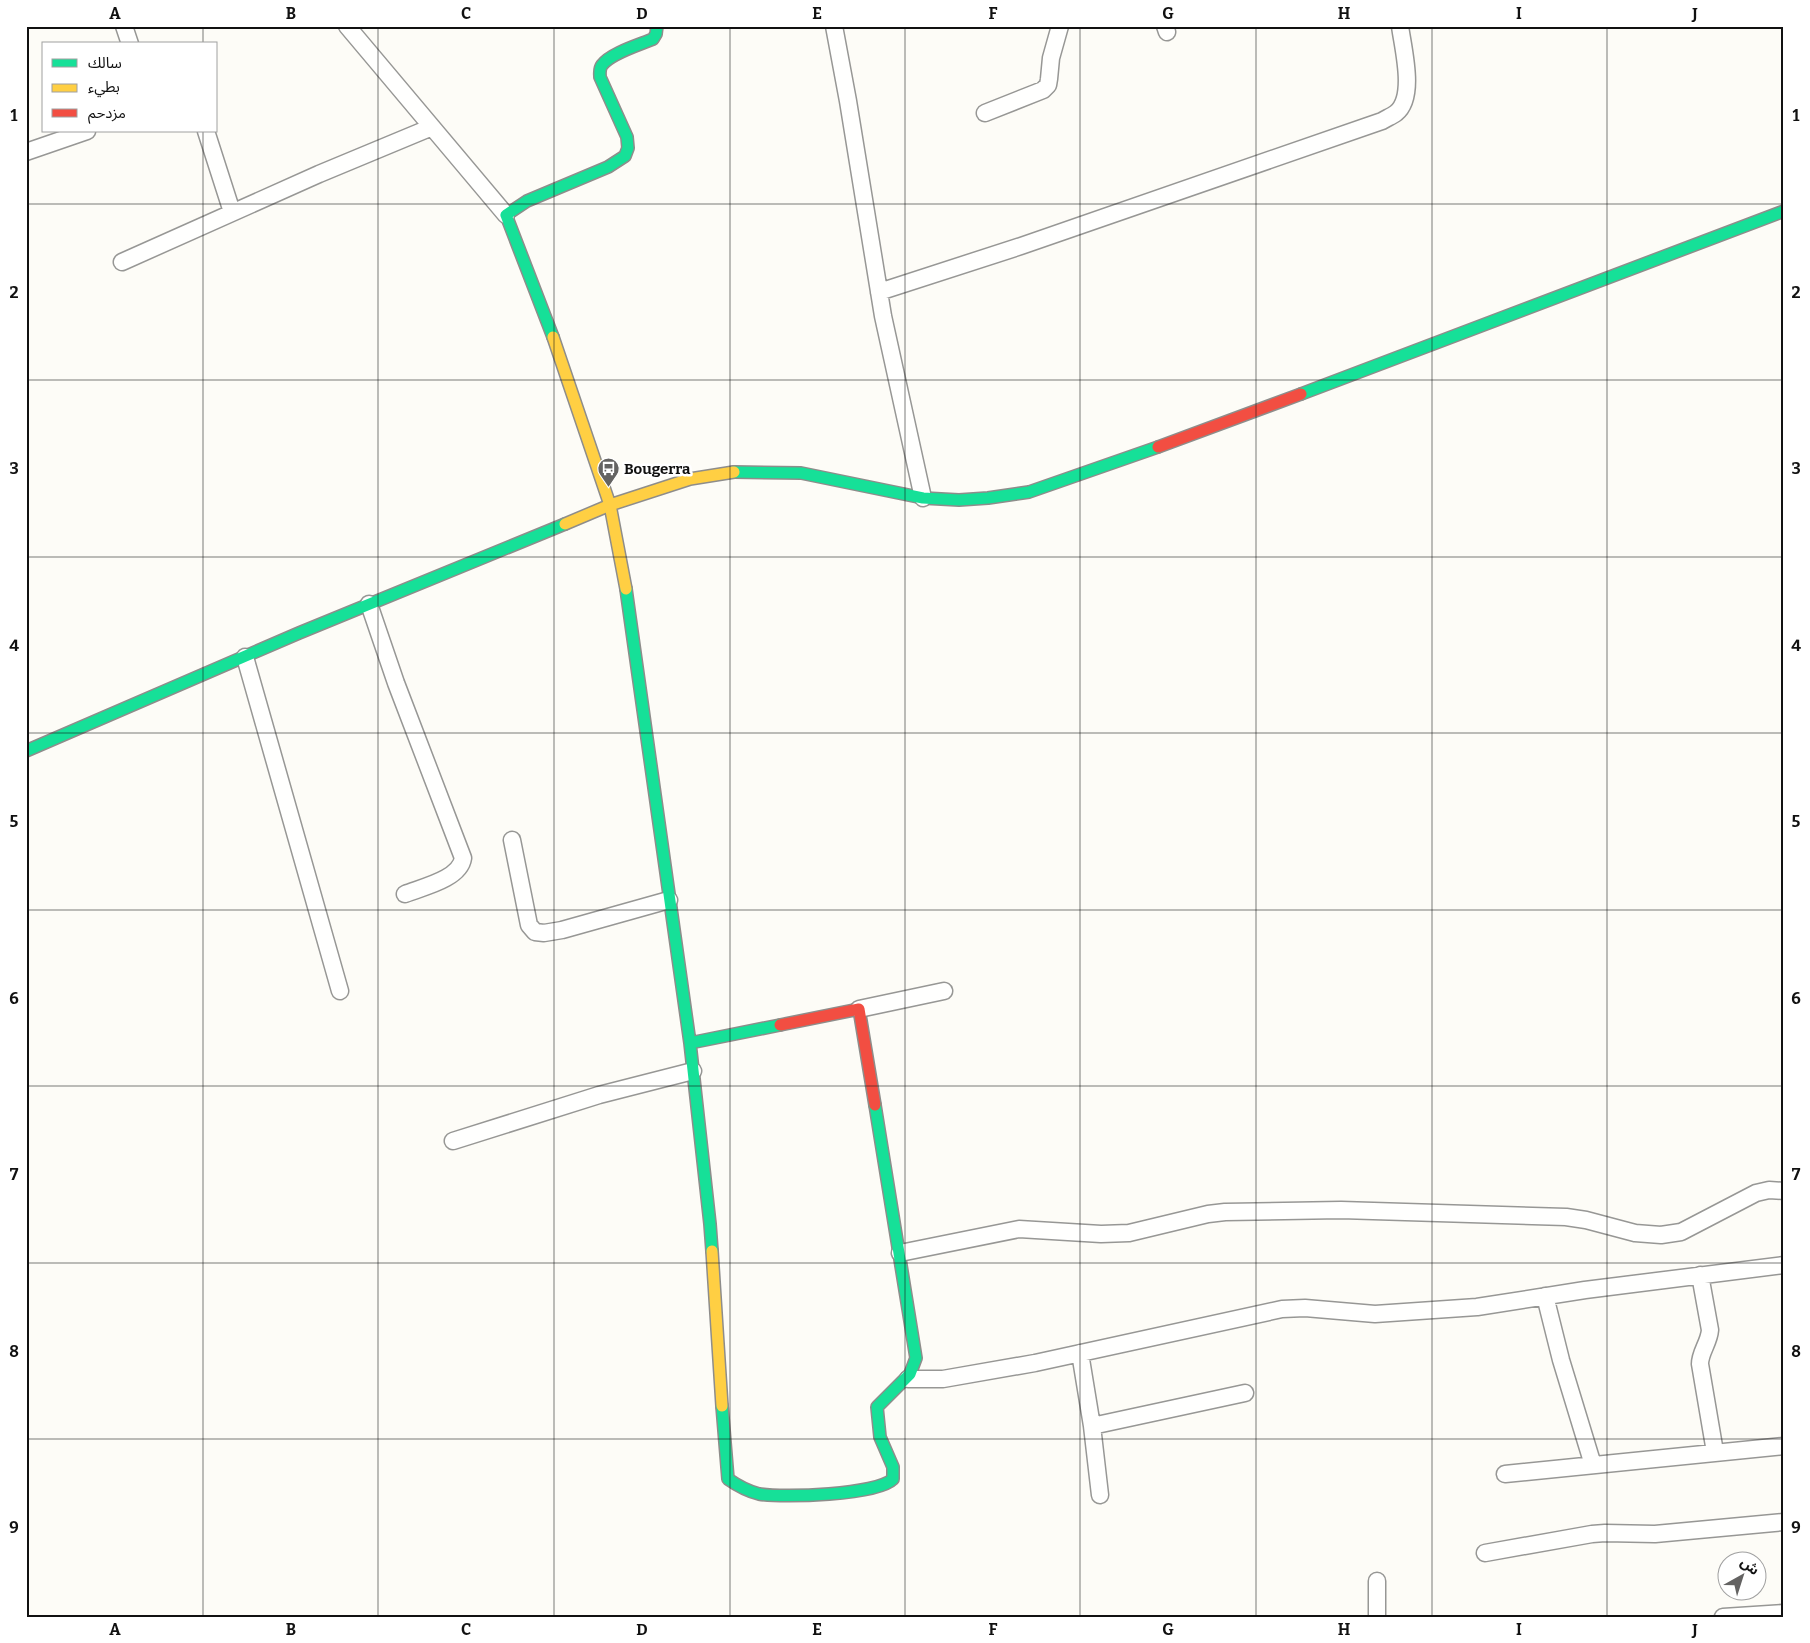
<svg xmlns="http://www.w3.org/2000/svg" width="1810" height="1643" font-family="Bitter,'Noto Sans Arabic',serif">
	<rect width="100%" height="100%" fill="#fdfcf7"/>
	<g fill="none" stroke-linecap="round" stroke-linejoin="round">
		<defs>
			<path id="street" d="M124,26L130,44
				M347,26L506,215
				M834,26L848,101L883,316L923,498
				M1165,26L1167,32
				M985,113L1043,90L1048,85L1049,79L1051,58L1060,26
				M206,131L232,212
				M26,152L87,131
				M122,262L319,174L432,127
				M879,292L1021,246L1382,121C1387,118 1392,116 1396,113C1416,97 1403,49 1400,26
				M369,604L396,683L463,858C460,879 423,887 405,894
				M245,657L340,991
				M512,840L529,925L535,932L544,933L562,930L669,900
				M859,1009L944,991
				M453,1141L599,1095L693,1071
				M900,1253L1019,1229L1101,1234L1129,1233L1208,1214L1225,1212L1341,1210L1566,1217L1586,1220L1635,1233L1661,1235L1681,1232L1756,1193L1769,1190L1784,1191
				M1700,1275L1710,1330C1709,1343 1700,1352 1700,1364L1715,1452
				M1545,1296L1561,1360L1593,1465
				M1080,1353L1092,1426L1100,1495
				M908,1379H943L1035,1363L1282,1309L1305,1308L1375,1314L1477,1307L1585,1290L1784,1265
				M1092,1426L1245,1393
				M1505,1474L1784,1446
				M1485,1553L1592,1534L1605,1533L1655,1534L1784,1522
				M1377,1581V1617
				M1723,1617L1784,1613"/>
			<path id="fast" d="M553,337L506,215L527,201L608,167L625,156L628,148L627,137L600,77C600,73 599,69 602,65C611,53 639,45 653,39L656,34L657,26
				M1301,394L1784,211
				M734,472L801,473L923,498L959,500L988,498L1029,492L1158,447
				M626,589L690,1043L710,1224L712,1251
				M26,751L299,633L565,524
				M690,1043L780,1025
				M722,1406L728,1479C738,1486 747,1491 759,1494C783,1498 877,1495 893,1479V1467L880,1437L877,1407L910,1374L916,1358L875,1105"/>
			<path id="slow" d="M553,337L610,505L626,589
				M565,524L610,505L690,479L734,472
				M712,1251L722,1406"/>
			<path id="jam" d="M1158,447L1301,394
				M780,1025L859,1009L875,1105"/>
		</defs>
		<!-- street casing -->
		<use href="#street" stroke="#979795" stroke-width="19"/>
		<!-- fast casing -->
		<use href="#fast" stroke="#8e8d8b" stroke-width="14"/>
		<!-- slow casing -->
		<use href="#slow" stroke="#8e8d8b" stroke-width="14"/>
		<!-- jam casing -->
		<use href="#jam" stroke="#8e8d8b" stroke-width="14"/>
		<!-- street -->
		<use href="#street" stroke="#fffffe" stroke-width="16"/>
		<!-- fast -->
		<use href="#fast" stroke="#16e098" stroke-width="11"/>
		<!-- slow -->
		<use href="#slow" stroke="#ffcf43" stroke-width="11"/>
		<!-- jam -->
		<use href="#jam" stroke="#f24e42" stroke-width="11"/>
	</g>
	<!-- grid -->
	<path fill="none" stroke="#111" stroke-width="1" stroke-opacity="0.55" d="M203,26V44M378,26V1617M554,26V1617M730,26V1617M905,26V1617M1080,26V1617M1256,26V1617M1432,26V1617M1607,26V1617M203,131V1617M26,204H1784M26,380H1784M26,557H1784M26,733H1784M26,910H1784M26,1086H1784M26,1263H1784M26,1439H1784"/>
	<!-- icons -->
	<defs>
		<symbol id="bus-pin" viewBox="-11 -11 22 30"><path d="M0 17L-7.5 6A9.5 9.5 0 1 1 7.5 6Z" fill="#646362" stroke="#fff"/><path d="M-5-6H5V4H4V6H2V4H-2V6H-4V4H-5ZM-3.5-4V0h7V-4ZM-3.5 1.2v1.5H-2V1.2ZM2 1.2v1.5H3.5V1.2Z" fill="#fff"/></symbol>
	</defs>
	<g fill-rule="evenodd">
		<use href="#bus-pin" x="596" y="456" width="25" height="34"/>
	</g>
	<g text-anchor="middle" stroke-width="5" stroke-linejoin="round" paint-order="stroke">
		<!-- poi labels -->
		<g font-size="15" font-weight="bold" fill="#111" stroke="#fff" text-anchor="start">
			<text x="624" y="474">Bougerra</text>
		</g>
	</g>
	<!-- border -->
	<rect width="1810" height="1643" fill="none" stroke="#ffffff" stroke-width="55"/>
	<!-- legend -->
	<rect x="42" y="42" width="175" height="90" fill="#ffffff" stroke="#a0a0a0"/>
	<rect x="52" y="59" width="25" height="8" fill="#16e098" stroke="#a0a0a0"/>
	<text x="88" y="68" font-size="15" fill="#111111">سالك</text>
	<rect x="52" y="84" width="25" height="8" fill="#ffcf43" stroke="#a0a0a0"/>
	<text x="88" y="92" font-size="15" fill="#111111">بطيء</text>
	<rect x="52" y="109" width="25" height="8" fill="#f24e42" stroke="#a0a0a0"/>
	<text x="88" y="118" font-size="15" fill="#111111">مزدحم</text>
	<!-- north arrow -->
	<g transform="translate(1742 1576) rotate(39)"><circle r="24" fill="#ffffff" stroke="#a0a0a0"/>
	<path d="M0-4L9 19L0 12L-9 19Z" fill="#646362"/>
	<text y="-8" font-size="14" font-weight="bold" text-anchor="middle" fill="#111111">ش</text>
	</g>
	<rect x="28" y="28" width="1754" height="1588" fill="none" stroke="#111" stroke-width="2"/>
	<g font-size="16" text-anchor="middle" font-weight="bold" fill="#111">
		<text x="115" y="19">A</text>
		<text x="291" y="19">B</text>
		<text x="466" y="19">C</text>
		<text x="642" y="19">D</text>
		<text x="817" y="19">E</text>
		<text x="993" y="19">F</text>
		<text x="1168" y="19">G</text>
		<text x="1344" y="19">H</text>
		<text x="1519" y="19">I</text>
		<text x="1695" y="19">J</text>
		<text x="14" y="121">1</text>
		<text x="1796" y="121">1</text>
		<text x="14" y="298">2</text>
		<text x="1796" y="298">2</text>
		<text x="14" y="474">3</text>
		<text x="1796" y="474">3</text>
		<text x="14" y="651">4</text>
		<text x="1796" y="651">4</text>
		<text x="14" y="827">5</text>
		<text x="1796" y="827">5</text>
		<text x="14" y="1004">6</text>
		<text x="1796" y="1004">6</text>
		<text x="14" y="1180">7</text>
		<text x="1796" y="1180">7</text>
		<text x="14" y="1357">8</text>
		<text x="1796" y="1357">8</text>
		<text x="14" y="1533">9</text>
		<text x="1796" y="1533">9</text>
		<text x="115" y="1635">A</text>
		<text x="291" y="1635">B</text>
		<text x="466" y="1635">C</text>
		<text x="642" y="1635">D</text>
		<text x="817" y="1635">E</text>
		<text x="993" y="1635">F</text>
		<text x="1168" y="1635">G</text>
		<text x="1344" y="1635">H</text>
		<text x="1519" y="1635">I</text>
		<text x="1695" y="1635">J</text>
	</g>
</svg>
